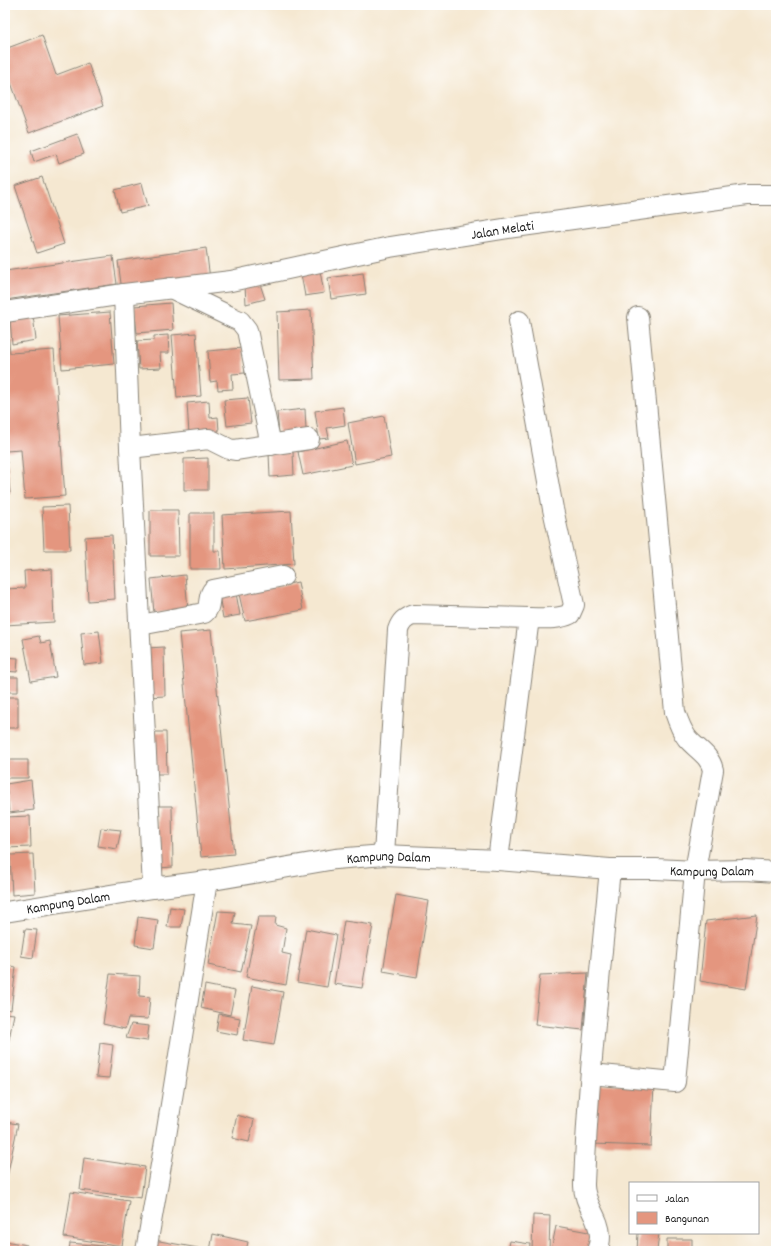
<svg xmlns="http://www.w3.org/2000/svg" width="781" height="1256" font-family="Dekko,sans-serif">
	<rect width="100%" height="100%" fill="#fff"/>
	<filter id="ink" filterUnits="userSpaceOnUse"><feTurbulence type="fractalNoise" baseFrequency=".025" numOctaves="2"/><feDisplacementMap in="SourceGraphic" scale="8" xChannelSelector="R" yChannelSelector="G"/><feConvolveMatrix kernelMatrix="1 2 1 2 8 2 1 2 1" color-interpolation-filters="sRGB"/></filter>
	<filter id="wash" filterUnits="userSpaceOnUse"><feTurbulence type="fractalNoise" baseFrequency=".012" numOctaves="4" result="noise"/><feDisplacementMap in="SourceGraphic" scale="16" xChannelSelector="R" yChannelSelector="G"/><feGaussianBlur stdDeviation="0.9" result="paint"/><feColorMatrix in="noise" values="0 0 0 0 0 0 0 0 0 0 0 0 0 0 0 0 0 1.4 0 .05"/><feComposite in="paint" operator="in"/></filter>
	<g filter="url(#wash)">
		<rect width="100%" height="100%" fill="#f5e8d1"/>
		<g id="blocks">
			<!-- building -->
			<path fill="#e4967f" d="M42,35L56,75L88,63L103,106L29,133L5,66V49Z
				M77,134L84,154L59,163L56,154L34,162L31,151Z
				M42,177L64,244L37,253L15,186Z
				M142,183L148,206L120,212L115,190Z
				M206,248L210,279L122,291L118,261Z
				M113,256L117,284L5,300V271Z
				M320,271L324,293L305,296L301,274Z
				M363,273L366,294L331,299L328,278Z
				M260,284L265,299L246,304L245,285Z
				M171,303L173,330L137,333L134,306Z
				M311,310L314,379L279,380L277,312Z
				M110,312L114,364L62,369L58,316Z
				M33,315L36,340L12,344L10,319Z
				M7,321L10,353L54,350L65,496L25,499L21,450L6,451L5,434V322Z
				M196,333L201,396L177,398L172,335Z
				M168,335L169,353H160L161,368L139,369L137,341L154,340V336Z
				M243,348L245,373L232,374L233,389L218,390L217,381L210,382L208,351Z
				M248,398L251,423L227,426L224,400Z
				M209,401L210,418L218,417L219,431L189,434L187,403Z
				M343,407L345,425L327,428L329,438L319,439L315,411Z
				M305,409L306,430L279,434L277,412Z
				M384,416L391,457L355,464L348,423Z
				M347,441L352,465L303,475L298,452Z
				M293,452L294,475L270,477L269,453Z
				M208,458V490H184V459Z
				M7,462L10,493H5V463Z
				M68,506L70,550H44L42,507Z
				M150,510H178L179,556H150Z
				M291,511L294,564L225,569L222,515Z
				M190,513H214V551H220L221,569H190Z
				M112,535L115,599L88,601L85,537Z
				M52,569L54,622L5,625V589L25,588L24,571Z
				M185,575L188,610L154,613L151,579Z
				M298,582L303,610L245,621L239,594Z
				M236,593L240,615L223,618L219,595Z
				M211,630L234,854L201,857L179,633Z
				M99,631L103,663L84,665L81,633Z
				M39,636L41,643L50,641L56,677L31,681L23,639Z
				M164,647L165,696L148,697L147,648Z
				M5,657L18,658L17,672L5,671Z
				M5,677H18V692H5Z
				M5,697H18V728H5Z
				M154,732H166L167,774H154Z
				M5,760H28V778H5Z
				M31,780L34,810L9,813L6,784Z
				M157,806H172L173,867L158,868Z
				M30,816L31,847L5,848V817Z
				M101,828L121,830L117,849L98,846Z
				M33,854L35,893L12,895L10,855Z
				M396,895L429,901L417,977L383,971Z
				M170,907L184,909L181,927H167Z
				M218,911L235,912L233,924L251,926L241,972L208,965Z
				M757,915L746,989L700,981L706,921Z
				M138,917L158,920L154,948L135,945Z
				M258,917H276L275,925L286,928L282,953L291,955L286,985L246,977Z
				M344,921L373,925L362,988L334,984Z
				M25,929L37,930L33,958L21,956Z
				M306,929L336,935L327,987L297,982Z
				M5,965L16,967L11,1010L5,1009Z
				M588,973L583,1030L535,1025L540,975Z
				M110,974L140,976L139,996L150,997L148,1019L128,1018L125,1029L103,1024Z
				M205,985L235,991L230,1015L201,1008Z
				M252,986L283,992L274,1045L243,1040Z
				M5,1013L14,1014L8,1044H5Z
				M219,1014L240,1018L237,1035L216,1031Z
				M131,1024L149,1026L147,1041L126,1038Z
				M100,1043L113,1045L109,1078L96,1077Z
				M590,1085H654L651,1146L592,1144Z
				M237,1115L254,1120L249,1142L232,1138Z
				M5,1122L18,1124L6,1182H5Z
				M84,1158L145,1167L141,1198L80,1190Z
				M71,1192L129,1201L122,1246L64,1237Z
				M533,1215L550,1216L549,1251H532Z
				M556,1226L594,1233L591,1251H551Z
				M638,1233H659L657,1251H637Z
				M213,1234L248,1242L246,1251H210Z
				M667,1239H692V1251H667Z
				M154,1240L198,1248V1251H152Z
				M5,1241L27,1245L26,1251H5Z
				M510,1241L530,1244L529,1251H508Z
				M70,1243L114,1247V1251H69Z"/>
		</g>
	</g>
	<g filter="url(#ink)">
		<use href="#blocks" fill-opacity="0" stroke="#888276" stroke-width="1"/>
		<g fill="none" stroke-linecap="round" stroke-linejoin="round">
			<defs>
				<g id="street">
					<path d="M171,288L233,318L240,321L247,330L271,445"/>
					<path id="s1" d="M124,294L231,281L390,247L509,228L747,195H776"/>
					<path d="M5,312L124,294L130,448L153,888"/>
					<path d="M519,321L553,509L574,605L570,614C558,620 542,618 529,618"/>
					<path d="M130,448L209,439L229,449L235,450L309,439"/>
					<path d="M140,625L204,613C212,607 207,596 213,590L283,576"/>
					<path d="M384,855L398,630C401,621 405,618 413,615L529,618L498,860"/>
					<path id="s2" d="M5,912L153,888L207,881L335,859L384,855L498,860L610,869H656L695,871L745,870L776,872"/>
					<path d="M591,1074L675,1082L695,871L713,770C710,755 696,749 687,738C681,730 678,721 675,712L638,317"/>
					<path d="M146,1251L165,1142L207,881"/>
					<path d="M597,1251C599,1246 600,1241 600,1236C600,1218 583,1203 584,1184C588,1079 600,974 610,869"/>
				</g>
			</defs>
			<!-- street casing -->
			<use href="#street" stroke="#888276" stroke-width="22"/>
			<!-- street -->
			<use href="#street" stroke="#fff" stroke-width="20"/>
		</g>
	</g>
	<g text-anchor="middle" stroke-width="3" stroke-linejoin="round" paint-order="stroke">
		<!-- street labels -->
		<g font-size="14" fill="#1c1c1c" stroke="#fff">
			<text dy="5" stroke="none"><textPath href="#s1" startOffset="384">Jalan Melati</textPath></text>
			<text dy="5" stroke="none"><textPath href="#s2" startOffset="388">Kampung Dalam</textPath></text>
			<text dy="5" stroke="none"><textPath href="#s2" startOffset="712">Kampung Dalam</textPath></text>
			<text dy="5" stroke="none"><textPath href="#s2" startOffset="64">Kampung Dalam</textPath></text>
		</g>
	</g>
	<!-- margin -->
	<rect width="781" height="1256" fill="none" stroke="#fff" stroke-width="20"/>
	<!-- legend -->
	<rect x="629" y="1182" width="130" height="52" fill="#ffffff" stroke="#a4a4a4"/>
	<rect x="637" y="1195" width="20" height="6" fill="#ffffff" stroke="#a4a4a4"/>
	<text x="665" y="1202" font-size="12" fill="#1c1c1c">Jalan</text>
	<rect x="637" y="1212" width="20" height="12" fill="#e4967f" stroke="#a4a4a4"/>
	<text x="665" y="1222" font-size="12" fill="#1c1c1c">Bangunan</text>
</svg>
